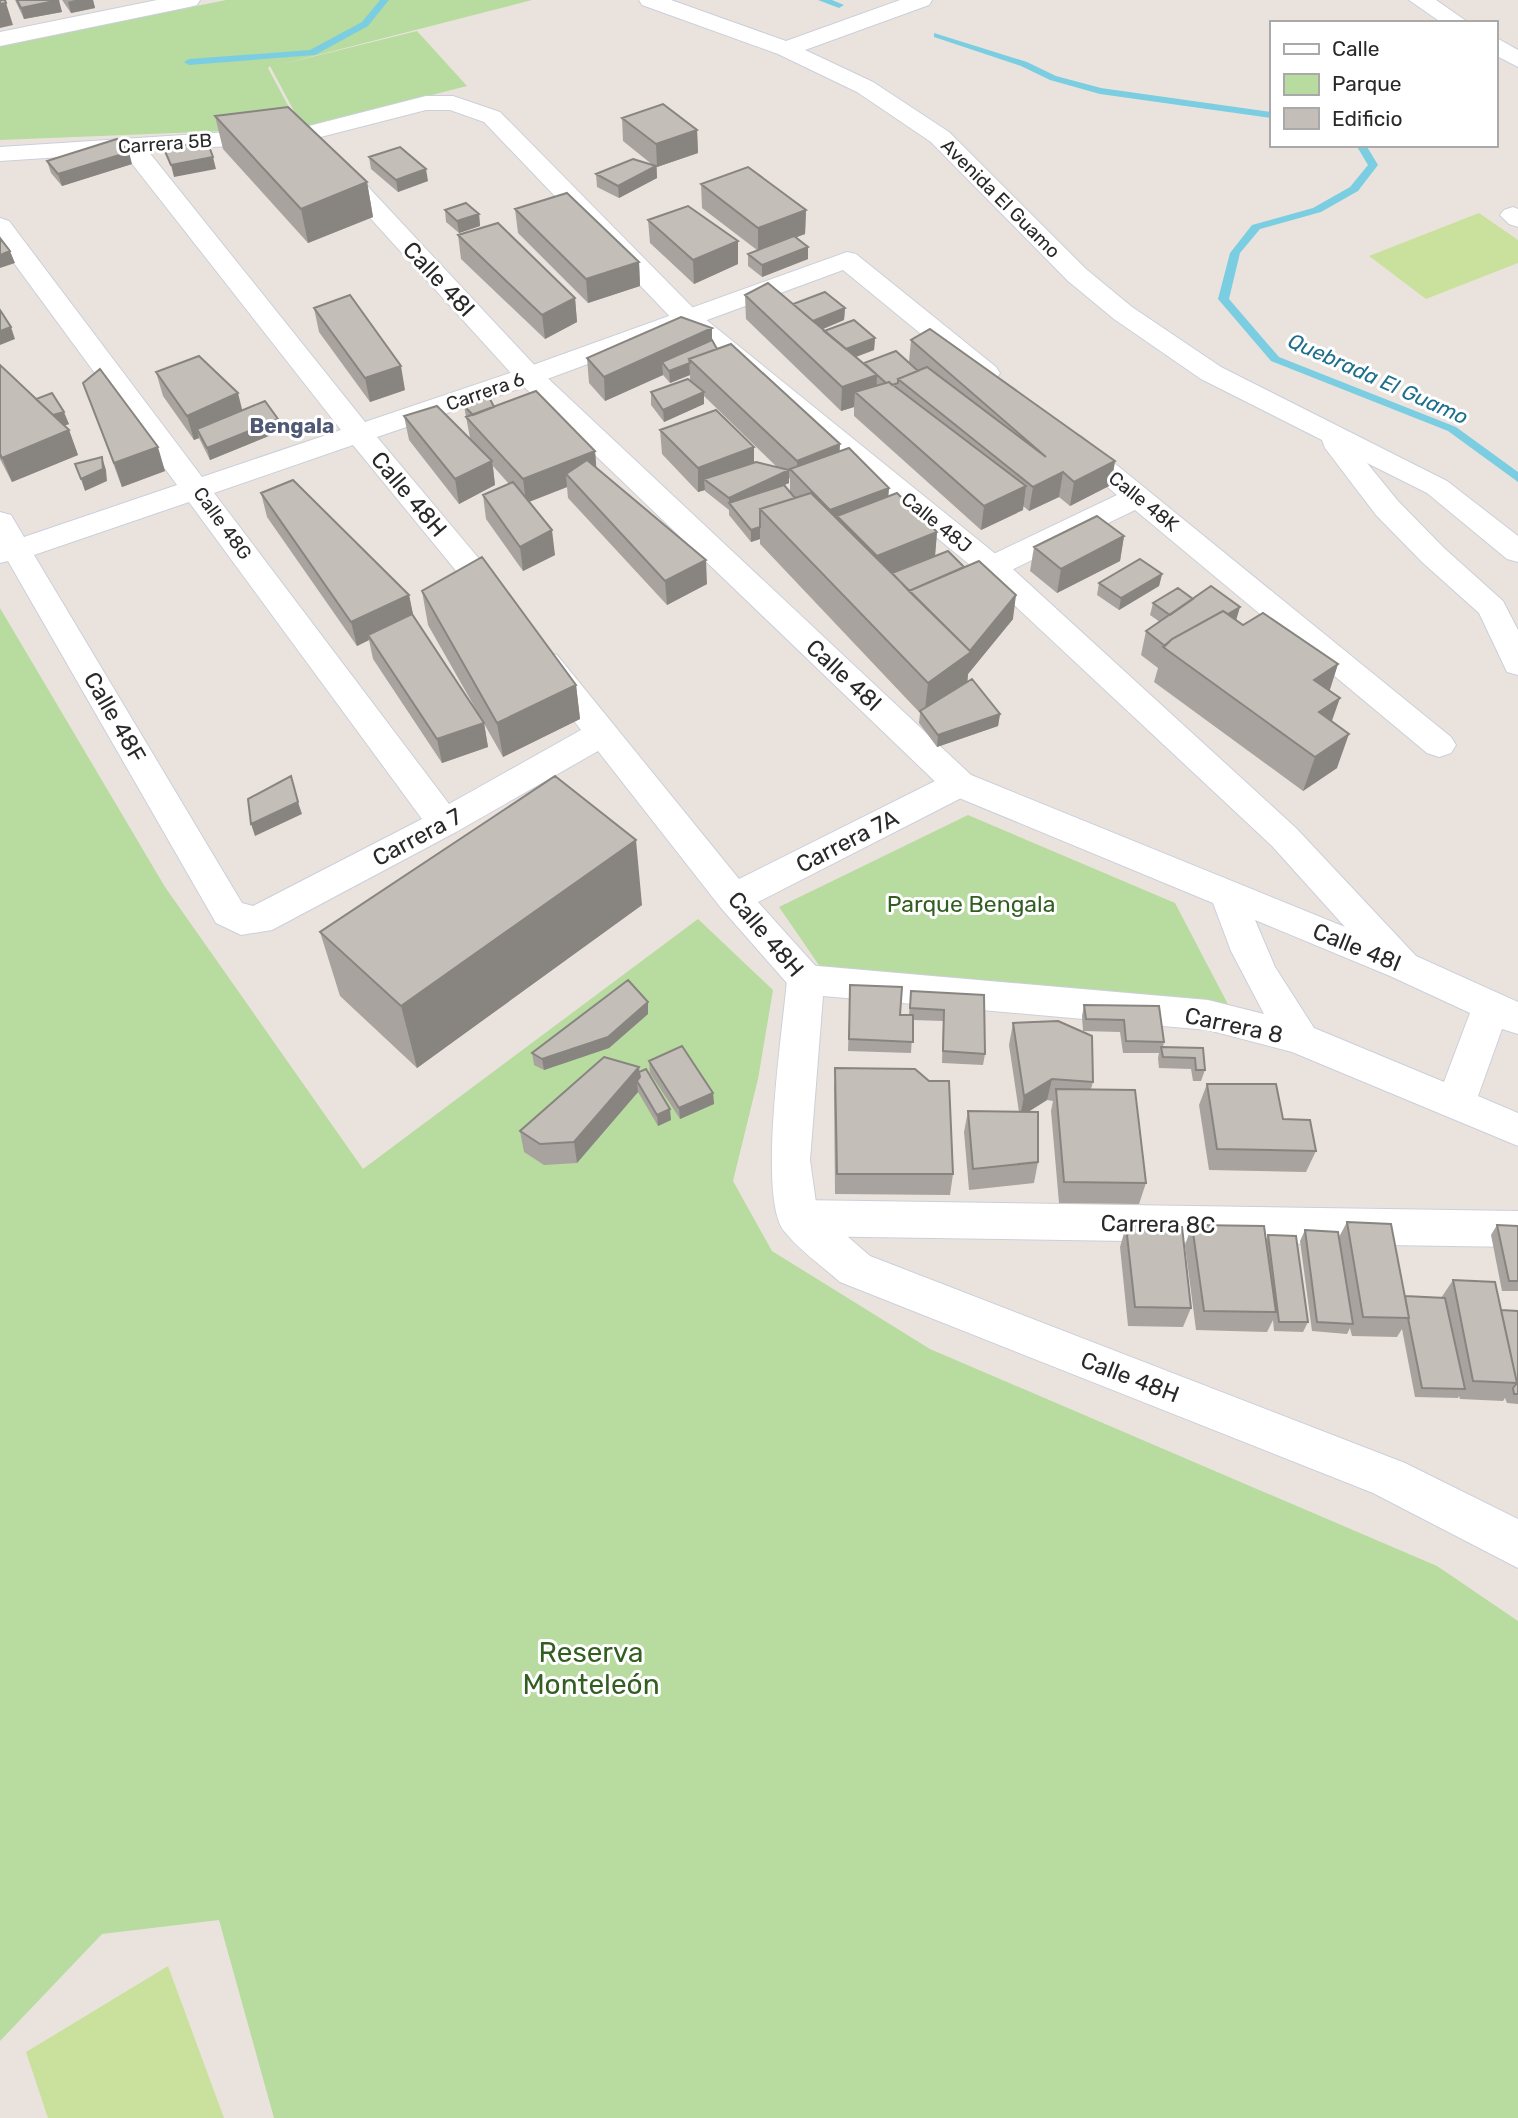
<svg xmlns="http://www.w3.org/2000/svg" width="1518" height="2118" font-family="Rubik,sans-serif">
	<rect width="100%" height="100%" fill="#eae3dd"/>
	<!-- green -->
	<path fill="#b8db9f" d="M226,0H532L271,67L417,31L467,86L303,128L270,66L268,68L300,128L0,140V46Z
		M0,608L165,887L363,1169L698,919L773,990L758,1079L733,1181L772,1251L930,1349L1437,1566L1518,1621V2118H274L219,1920L102,1934L0,2041Z
		M968,815L1175,903L1231,1010L823,971L779,907Z"/>
	<!-- pitch -->
	<path fill="#c9e19c" d="M1479,213L1518,240V263L1426,299L1369,256Z
		M168,1966L224,2118H48L26,2052Z"/>
	<g fill="none" stroke-linecap="round" stroke-linejoin="round">
		<!-- stream -->
		<path fill="#7bcee1" fill-rule="evenodd" d="M380,0H389L368,26L315,55L189,65L184,62L189,59L310,50L362,22Z
			M818,0H832L844,5L839,8Z
			M934,33L1027,62L1056,76L1101,88L1271,112V118L1100,94L1050,80L1021,66L934,37Z
			M1356,145H1366L1378,165L1358,191L1321,212L1260,229L1240,253L1229,299L1279,357L1456,427L1518,472V482L1448,431L1271,361L1218,299L1230,253L1252,225L1313,208L1350,187L1368,165Z"/>
		<defs>
			<path id="street" d="M157,0H200L197,5L189,7L0,46V32Z
				M1409,0H1436L1469,23H1442Z
				M1495,37L1518,50V67L1495,55Z
				M131,139L140,141L365,422L519,370L847,252L856,254L996,367L1000,373L996,379L986,381L976,379L843,270L539,382L377,437L511,597L516,604L511,611L500,614L489,611L353,445L214,493L449,804L581,730L530,663L535,655L546,652L557,655L739,879L947,775L959,772L971,775L976,784L971,793L758,902L819,970L825,980L819,990L806,995L793,990L721,908L598,751L456,832L272,930L241,935L216,923L8,561L0,563V512L11,515L24,537L177,485L0,244V218L9,221L202,477L341,430L122,151L119,146L122,141ZM189,502L422,819L253,906L242,903L34,555Z
				M1513,207L1518,209V227L1509,224L1500,215L1504,210Z
				M1071,433L1081,436L1451,737L1456,745L1451,753L1439,757L1427,753L1135,510L1003,574L992,577L981,574L977,567L981,560L1117,495L1061,448L1057,442L1061,436Z
				M798,1200L1518,1211V1247L798,1236L784,1230L778,1218L784,1206Z"/>
			<path id="secondary" d="M639,0H671L786,41L900,0H932L929,5L805,50L873,82L949,132L1086,269L1132,307L1221,367L1447,481L1518,536V562L1507,559L1427,493L1367,463L1398,501L1444,548L1503,601L1518,630V675L1507,672L1479,613L1422,562L1376,515L1325,448L1322,440L1201,379L1114,319L1068,281L931,142L857,92L778,54L642,5Z
				M426,96H453L500,112L699,314L1003,560L1296,828L1416,956L1518,1002V1034L1502,1029L1478,1096L1518,1113V1146L1292,1052L1208,1030L823,996L810,1160L817,1210L870,1256L1405,1463L1518,1519V1568L1373,1493L840,1282C822,1266 799,1250 784,1231C757,1197 783,1028 787,980L793,970L806,965L1208,1000L1264,1014L1231,951L1213,903L947,793L519,382L323,166L326,161L335,159L344,161L539,370L971,775L1345,927L1272,846L981,574L679,326L484,122L450,110H426L305,141L0,161V147L305,127ZM1255,920L1390,976L1470,1013L1444,1082L1314,1028L1275,967Z"/>
		</defs>
		<!-- street casing -->
		<use href="#street" stroke="#cbcfda" stroke-width="2"/>
		<!-- secondary casing -->
		<use href="#secondary" stroke="#cbcfda" stroke-width="2"/>
		<!-- street -->
		<use href="#street" fill="#fff" fill-rule="evenodd"/>
		<!-- secondary -->
		<use href="#secondary" fill="#fff" fill-rule="evenodd"/>
	</g>
	<!-- wall -->
	<path fill="#a8a39e" fill-rule="evenodd" d="M15,0H58L62,12L24,19Z
		M62,0H93L95,8L71,13Z
		M215,116L367,182L373,217L308,243L223,149Z
		M622,118L697,130L698,153L657,167V178L619,198L597,187L596,174L654,166L623,141Z
		M369,157L428,181L398,192L371,169Z
		M47,161L132,164L62,186L51,173Z
		M701,184L806,210L805,234L796,237L808,247V259L762,277L748,266V254L757,250L702,208Z
		M515,209L639,262L640,286L588,303L518,233Z
		M445,210L479,214L480,226L459,233L446,222Z
		M648,220L738,264L694,284L650,243Z
		M458,235L575,298L577,322L545,339L461,259Z
		M745,295L793,304L845,308L844,320L823,329L824,331L875,338L874,350L856,357L864,364L909,362L911,340L1115,461L1111,485L1070,506L1059,497L1029,511L1023,506V510L981,530L854,416V407L841,411L746,319Z
		M314,308L405,390L370,402L319,332Z
		M712,328V340L717,349L840,451L889,488L888,496L937,532L935,556L1013,619L968,674L967,682L1000,714L998,726L937,747L919,723L920,713L760,544V539L751,542L729,515V510L705,491V490L698,492L662,454L660,430L754,447V462L778,468L704,396V404L664,422L651,405V392L690,381V375L670,383L663,375L605,401L589,383L587,358ZM789,478L790,479V492L782,486L789,483Z
		M0,365L36,399L69,424L64,426L69,430L78,455L12,482L0,459Z
		M156,372L242,410L281,431L210,460L199,438L194,440L163,396Z
		M83,383L165,471L122,487Z
		M464,406L494,407L595,451L596,468L707,584L667,605L568,498L567,487L529,502L555,555L523,571L486,519L483,495L509,484L493,466L495,485L459,504L409,440L404,416L470,438Z
		M261,493L409,595L413,615L484,723L488,747L442,763L373,659L369,640L357,646L267,517Z
		M1124,536L1120,561L1057,593L1030,571L1034,547Z
		M1162,574L1159,586L1119,610L1097,595L1099,583Z
		M422,591L576,685L580,719L503,757L428,625Z
		M1193,599L1236,620L1243,625L1338,664L1329,691L1337,768L1303,791L1154,682L1158,668L1141,655L1146,631L1160,622L1150,615L1153,603Z
		M642,905L417,1068L340,996L320,932Z
		M850,985L900,1015H909L911,991L984,995L985,1054L983,1065L942,1063L943,1021L913,1020L911,1053L848,1051Z
		M1084,1005L1159,1006L1164,1042L1163,1047L1203,1048L1205,1070L1201,1081H1193L1191,1069L1159,1068L1158,1058L1159,1053H1123L1120,1032L1083,1031L1082,1016Z
		M648,1014L609,1048L544,1070L534,1065L532,1053Z
		M1013,1023L1093,1082L1091,1089L1146,1183L1139,1204L1059,1203L1051,1111L1053,1101L1047,1100L1028,1112L1038,1162L1034,1183L969,1190L964,1132L968,1111L1019,1112L1009,1045Z
		M649,1061L713,1093L714,1104L680,1119L650,1073Z
		M835,1068L953,1174L950,1195L835,1194L834,1090Z
		M639,1072L671,1120L658,1126L638,1092L577,1163L544,1165L524,1152L520,1131Z
		M1207,1084L1283,1119L1316,1151L1306,1172L1209,1170L1199,1105Z
		M1347,1222L1405,1296L1441,1298L1453,1280L1501,1310L1518,1311V1404L1507,1403L1505,1398L1503,1401L1460,1399L1459,1396L1458,1398L1415,1397L1402,1329L1397,1337L1352,1336L1350,1328L1347,1334L1312,1331L1300,1241L1305,1230L1339,1237Z
		M1192,1225L1266,1240L1268,1235L1308,1322L1303,1332L1274,1331L1273,1320L1267,1332L1196,1330L1185,1245Z
		M1497,1225L1518,1226V1291H1502L1491,1235Z
		M1126,1226L1191,1308L1183,1327L1128,1326L1120,1247Z"/>
	<!-- shaded-wall -->
	<path fill="#888581" d="M59,0L62,12L24,19L21,8Z
		M75,0H93L95,8L71,13L68,2Z
		M6,3L13,25L0,28V4Z
		M697,130L698,153L657,167L656,144Z
		M129,152L132,164L62,186L58,174Z
		M213,157L216,169L174,177L171,165Z
		M656,166L657,178L619,198L618,186Z
		M426,169L428,181L398,192L396,180Z
		M367,182L373,217L308,243L301,209Z
		M806,210L805,234L758,252V228Z
		M479,214L480,226L459,233L457,221Z
		M738,241V264L694,284L693,260Z
		M808,247V259L762,277V265Z
		M10,251L15,263L0,268V255Z
		M639,262L640,286L588,303L586,279Z
		M575,298L577,322L545,339L542,315Z
		M845,308L844,320L811,334V321Z
		M11,327L15,339L0,345V331Z
		M712,328V352L689,359L690,375L670,383L669,371L662,362L663,375L605,401L604,377Z
		M875,338L874,350L842,362L843,350Z
		M401,366L405,390L370,402L365,378Z
		M877,375L876,399L855,392L854,407L841,411L842,387Z
		M704,392V404L664,422L663,410Z
		M238,393L244,417L197,429L199,438L194,440L187,416Z
		M64,412L69,424L52,430L47,418Z
		M278,419L281,431L210,460L207,448Z
		M69,430L78,455L12,482L2,458Z
		M840,444L839,468L797,476V461Z
		M158,447L165,471L122,487L114,463Z
		M754,447V471L704,479L705,490L698,492V468Z
		M595,451L597,475L566,474L567,487L526,503L523,479Z
		M102,457L106,470L107,481L85,491L81,479Z
		M492,461L495,485L459,504L455,479Z
		M1115,461L1111,485L1070,506L1074,482Z
		M789,470V483L733,508L729,503V510V498Z
		M1063,472L1059,497L1029,511L1033,487Z
		M1026,486L1023,510L981,530L984,506Z
		M889,488L887,512L837,516L836,532L829,534L830,510Z
		M760,527V539L751,542V530Z
		M552,530L555,555L523,571L520,547Z
		M937,532L935,556L875,580L877,556Z
		M1124,536L1120,561L1057,593L1061,569Z
		M706,560L707,584L667,605L665,581Z
		M1162,574L1159,586L1119,610L1121,598Z
		M409,595L414,619L368,635L369,640L357,646L351,622Z
		M1016,595L1013,619L968,674L967,687L924,718L928,683L970,651Z
		M1240,607L1233,631L1170,650Z
		M1338,664L1327,699L1314,680Z
		M576,685L580,719L503,757L497,723Z
		M1340,698L1328,732L1319,712Z
		M1000,714L998,726L937,747L938,735Z
		M484,723L488,747L442,763L437,739Z
		M1349,734L1337,768L1303,791L1315,757Z
		M298,802L302,814L255,836L251,824Z
		M636,840L642,905L417,1068L401,1006Z
		M648,1002V1014L609,1048L544,1070L542,1059Z
		M639,1067L641,1088L637,1081L638,1092L577,1163L574,1142Z
		M1052,1079L1047,1100L1020,1117L1024,1096Z
		M713,1093L714,1104L680,1119L679,1108Z
		M670,1109L671,1120L658,1126L657,1115Z"/>
	<!-- building -->
	<path fill="#c3beb8" stroke="#888581" stroke-width="2" d="M0,0H5L6,3L0,4Z
		M17,0H59L21,8Z
		M663,104L697,130L656,144L622,118Z
		M288,107L367,182L301,209L215,116Z
		M117,139L129,152L58,174L47,161Z
		M207,141L213,157L171,165L164,149Z
		M400,147L426,169L396,180L369,157Z
		M633,159L656,166L618,186L596,174Z
		M748,167L806,210L758,228L701,184Z
		M567,193L639,262L586,279L515,209Z
		M466,203L479,214L457,221L445,210Z
		M688,206L738,241L693,260L648,220Z
		M498,223L575,298L542,315L458,235Z
		M794,236L808,247L762,265L748,254Z
		M0,238L10,251L0,255Z
		M768,283L877,375L842,387L745,295Z
		M825,292L845,308L813,321L793,304Z
		M350,295L401,366L365,378L314,308Z
		M0,310L11,327L0,331Z
		M681,317L712,328L604,377L587,358Z
		M854,320L875,338L846,349L824,331Z
		M930,329L1115,461L1074,482L1063,472L1033,487L898,379L927,367L1046,457L911,340Z
		M712,340L717,349L689,359L690,363L669,371L662,362Z
		M731,344L840,444L797,461L689,359Z
		M896,351L918,371L898,379V383L892,385L889,382L886,383L864,363Z
		M199,356L238,393L187,416L156,372Z
		M0,365L69,430L2,458L0,454Z
		M100,369L158,447L114,463L83,383Z
		M688,379L704,392L663,410L651,392Z
		M889,382L1026,486L984,506L855,392Z
		M536,391L595,451L523,479L466,417Z
		M52,393L64,412L53,415L36,399Z
		M489,397L494,407L473,415L464,406Z
		M265,401L278,419L207,448L197,429Z
		M437,406L492,461L455,479L404,416Z
		M716,410L754,447L698,468L660,430Z
		M849,448L889,488L830,510L790,469Z
		M102,457L103,469L81,479L75,464Z
		M587,460L706,560L665,581L566,474Z
		M756,462L789,470L729,498L704,479Z
		M293,480L409,595L351,622L261,493Z
		M513,482L552,530L520,547L483,495Z
		M784,485L795,498L760,509V527L751,530L729,503Z
		M811,493L971,652L928,683L760,509Z
		M897,493L937,532L877,556L837,516Z
		M1097,516L1124,536L1061,569L1034,547Z
		M948,551L964,567L909,591L892,573Z
		M482,557L576,685L497,723L422,591Z
		M1140,559L1162,574L1121,598L1099,583Z
		M979,561L1016,595L970,651L909,591Z
		M1211,586L1240,607L1228,614L1223,611L1172,639L1165,646L1146,631Z
		M1178,588L1193,599L1170,615L1153,603Z
		M1223,611L1243,625L1263,613L1338,664L1314,680L1340,698L1319,712L1349,734L1315,757L1163,647L1172,639Z
		M412,614L484,723L437,739L368,635Z
		M972,679L1000,714L938,735L920,711Z
		M291,776L298,802L251,824L248,799Z
		M555,776L636,840L401,1006L320,932Z
		M628,980L648,1002L608,1037L542,1059L532,1053Z
		M850,985L902,987L900,1015H913V1042L849,1039Z
		M911,991L984,995L985,1054L943,1051L944,1010L910,1008Z
		M1084,1005L1159,1006L1164,1042L1126,1041L1124,1020L1086,1019Z
		M1058,1021L1092,1036L1093,1082L1052,1079L1024,1096L1013,1023Z
		M682,1046L713,1093L679,1108L649,1061Z
		M1161,1047L1203,1048L1205,1070H1196L1195,1058L1163,1057Z
		M604,1057L639,1067L574,1142L540,1144L520,1131Z
		M835,1068L915,1069L929,1081H949L953,1174H837Z
		M646,1069L670,1109L657,1115L637,1081L640,1077L639,1072Z
		M1207,1084H1276L1283,1119L1310,1120L1316,1151L1217,1149Z
		M1056,1089L1135,1090L1146,1183L1064,1182Z
		M968,1111L1038,1112V1162L973,1169Z
		M1347,1222L1391,1224L1409,1318L1363,1317Z
		M1192,1225L1264,1226L1276,1312L1204,1311Z
		M1497,1225L1518,1226V1281H1509Z
		M1126,1226L1182,1227L1191,1308L1135,1307Z
		M1305,1230L1338,1232L1353,1324L1317,1322Z
		M1268,1235L1296,1236L1308,1322H1279Z
		M1453,1280L1495,1282L1517,1383L1473,1381Z
		M1405,1296L1445,1298L1465,1389L1422,1388L1408,1318H1409Z
		M1501,1310L1518,1311V1394H1514L1513,1388L1517,1383Z"/>
	<g text-anchor="middle" stroke-width="6" stroke-linejoin="round" paint-order="stroke">
		<!-- far-street labels -->
		<g font-size="19" fill="#292929" stroke="#fff">
			<text transform="translate(165 143) rotate(-4)" y="7">Carrera 5B</text>
			<text transform="translate(1001 198) rotate(45)" y="7">Avenida El Guamo</text>
			<text transform="translate(485 391) rotate(-19)" y="7">Carrera 6</text>
			<text transform="translate(1144 501) rotate(39)" y="7">Calle 48K</text>
			<text transform="translate(937 522) rotate(39)" y="7">Calle 48J</text>
			<text transform="translate(223 523) rotate(54)" y="7">Calle 48G</text>
		</g>
		<!-- far-water labels -->
		<g font-size="21" font-style="italic" fill="#1c6e8b" stroke="#fff">
			<text transform="translate(1378 379) rotate(24)" y="7">Quebrada El Guamo</text>
		</g>
		<!-- far-neighbourhood labels -->
		<g font-size="21" font-weight="bold" fill="#4f5975" stroke="#fff">
			<text x="292" y="433">Bengala</text>
		</g>
		<!-- street labels -->
		<g font-size="23" fill="#292929" stroke="#fff">
			<text transform="translate(439 279) rotate(47)" y="8">Calle 48I</text>
			<text transform="translate(409 494) rotate(50)" y="8">Calle 48H</text>
			<text transform="translate(844 675) rotate(43)" y="8">Calle 48I</text>
			<text transform="translate(115 717) rotate(60)" y="8">Calle 48F</text>
			<text transform="translate(417 837) rotate(-28)" y="8">Carrera 7</text>
			<text transform="translate(847 841) rotate(-27)" y="8">Carrera 7A</text>
			<text transform="translate(766 934) rotate(50)" y="8">Calle 48H</text>
			<text transform="translate(1357 947) rotate(22)" y="8">Calle 48I</text>
			<text transform="translate(1234 1025) rotate(12)" y="8">Carrera 8</text>
			<text transform="translate(1158 1224) rotate(1)" y="8">Carrera 8C</text>
			<text transform="translate(1130 1377) rotate(21)" y="8">Calle 48H</text>
		</g>
		<!-- park labels -->
		<g font-size="23" fill="#335e22" stroke="#fff">
			<text x="971" y="912">Parque Bengala</text>
		</g>
		<!-- near-park labels -->
		<g font-size="28" fill="#335e22" stroke="#fff">
			<text x="591" y="1662">Reserva<tspan x="591" dy="32">Monteleón</tspan></text>
		</g>
	</g>
	<!-- legend -->
	<rect x="1270" y="21" width="228" height="126" fill="#ffffff" stroke="#a9a9a9" stroke-width="2"/>
	<rect x="1284" y="44" width="35" height="10" fill="#ffffff" stroke="#a9a9a9" stroke-width="2"/>
	<text x="1332" y="56" font-size="21" fill="#292929">Calle</text>
	<rect x="1284" y="74" width="35" height="21" fill="#b8db9f" stroke="#a9a9a9" stroke-width="2"/>
	<text x="1332" y="91" font-size="21" fill="#292929">Parque</text>
	<rect x="1284" y="108" width="35" height="21" fill="#c3beb8" stroke="#a9a9a9" stroke-width="2"/>
	<text x="1332" y="126" font-size="21" fill="#292929">Edificio</text>
</svg>
